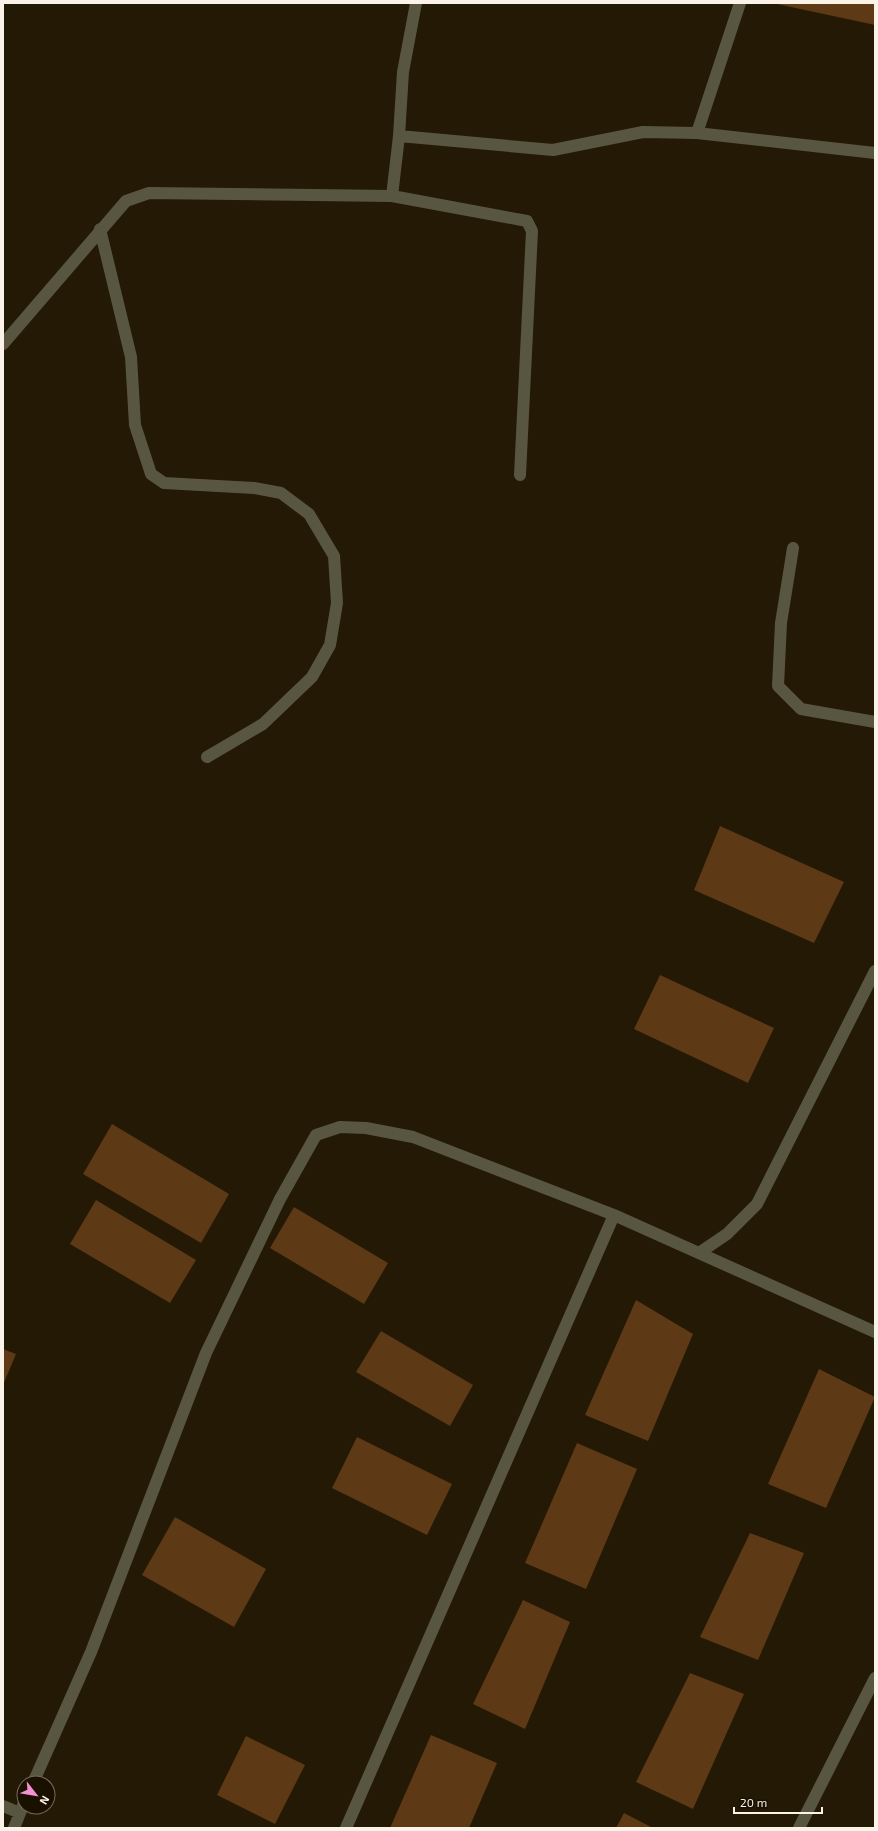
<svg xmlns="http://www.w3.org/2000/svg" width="878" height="1831" font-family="'Exo 2',sans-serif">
	<rect width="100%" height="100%" fill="#231905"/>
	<!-- building -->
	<path fill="#5d3915" d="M777,3H875V25L777,4Z
		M720,826L844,882L814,943L694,890Z
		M660,975L774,1028L748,1083L634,1029Z
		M112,1124L229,1194L201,1243L83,1174Z
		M96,1200L196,1260L170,1303L70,1244Z
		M294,1207L388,1263L364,1304L270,1248Z
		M636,1300L693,1334L648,1441L585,1415Z
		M381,1331L473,1385L450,1426L356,1372Z
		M3,1349L16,1354L3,1385Z
		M819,1369L875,1397L826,1508L768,1484Z
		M357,1437L452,1484L427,1535L332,1488Z
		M577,1443L637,1469L586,1589L525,1563Z
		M175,1517L266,1569L234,1627L142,1575Z
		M750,1533L804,1553L758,1660L700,1637Z
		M523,1600L570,1622L525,1729L473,1704Z
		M690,1673L744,1694L693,1809L636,1782Z
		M431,1735L497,1763L469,1828H390Z
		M246,1736L305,1765L275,1824L217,1795Z
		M624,1813L653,1828H616Z"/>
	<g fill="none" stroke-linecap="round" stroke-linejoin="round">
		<!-- minor -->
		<path stroke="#585641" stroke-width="12" d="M697,133L740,3
			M399,136L553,150L643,132L697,133L875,153
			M392,196L399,136L403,72L416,3
			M100,229L131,357L135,425L151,474L164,483L254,488L281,493L309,514L334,556L337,603L330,645L312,677L263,724L207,757
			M3,344L126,201L149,193L392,196L527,221L532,231L520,475
			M793,548L781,623L778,686L801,709L875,722
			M699,1253L727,1234L757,1204L875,971
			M33,1783L91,1652L206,1353L280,1199L316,1135L340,1127L366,1128L413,1137L614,1215L875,1332
			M3,1806L20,1813
			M14,1828L24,1803
			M346,1828L614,1215
			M799,1828L875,1678"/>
	</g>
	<!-- border -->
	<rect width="878" height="1831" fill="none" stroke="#fbf3e7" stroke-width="8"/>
	<!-- north arrow -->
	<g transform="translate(36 1795) rotate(121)"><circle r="19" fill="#1a1000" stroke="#746b5c"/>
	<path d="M0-3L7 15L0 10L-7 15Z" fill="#f491d4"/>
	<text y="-6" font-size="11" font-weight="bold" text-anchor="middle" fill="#fbf3e7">N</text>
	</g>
	<!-- scale -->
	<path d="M734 1807v6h88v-6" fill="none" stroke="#fbf3e7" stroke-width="2"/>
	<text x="740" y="1807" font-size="12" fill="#fbf3e7" stroke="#1a1000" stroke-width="3" paint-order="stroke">20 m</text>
</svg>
